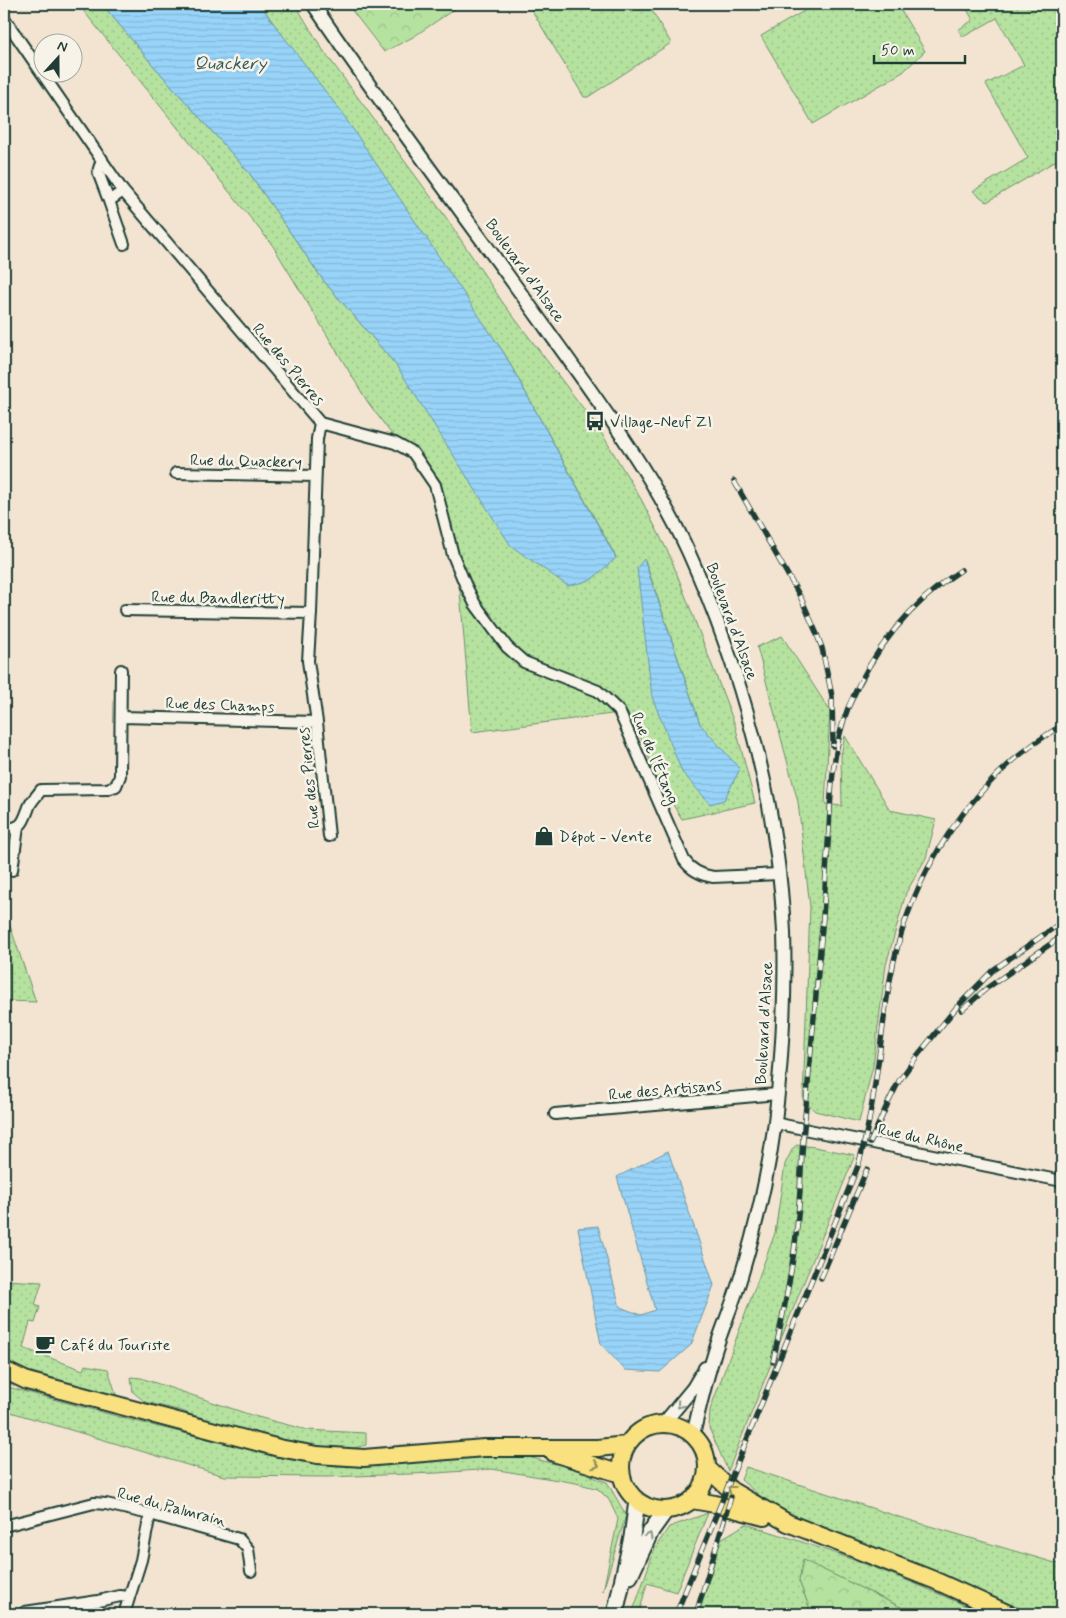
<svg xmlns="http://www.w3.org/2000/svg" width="1066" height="1618" font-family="Mynerve,sans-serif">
	<defs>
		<pattern id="grass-dots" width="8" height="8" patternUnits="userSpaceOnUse" patternTransform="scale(1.25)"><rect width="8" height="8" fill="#b6e29f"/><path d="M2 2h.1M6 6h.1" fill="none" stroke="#9cc38a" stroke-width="1.8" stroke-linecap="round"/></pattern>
		<pattern id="forest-crowns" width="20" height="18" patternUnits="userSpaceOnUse" patternTransform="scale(1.25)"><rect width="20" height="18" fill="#b6e29f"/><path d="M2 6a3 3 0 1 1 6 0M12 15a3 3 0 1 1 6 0" fill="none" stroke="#9cc38a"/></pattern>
		<pattern id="water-rules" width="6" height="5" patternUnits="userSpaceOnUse" patternTransform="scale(1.25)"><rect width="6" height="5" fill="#98d4f9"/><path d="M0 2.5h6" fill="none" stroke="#83b7d6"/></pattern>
	</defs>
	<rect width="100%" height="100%" fill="#f3e4d1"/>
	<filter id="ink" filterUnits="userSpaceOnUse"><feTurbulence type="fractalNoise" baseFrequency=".02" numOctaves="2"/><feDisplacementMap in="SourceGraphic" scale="10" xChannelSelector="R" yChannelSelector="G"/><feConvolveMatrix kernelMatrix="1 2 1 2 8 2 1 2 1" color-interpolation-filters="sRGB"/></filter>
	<g filter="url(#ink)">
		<!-- grass -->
		<path fill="url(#grass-dots)" stroke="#6a906a" fill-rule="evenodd" d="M78,4H102L152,64L250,174L323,280L396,365L591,580L616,557L504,353L260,4H295L323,50L445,216L503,303L599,429L641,499L670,556L735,725L755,803L682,819L655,776L645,746L627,712L472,732L460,592L446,508L367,401L273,246ZM645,560L700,724L637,568Z
			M528,4H648L671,43L588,97H584Z
			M816,4H897L925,51L903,72L813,124L761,36Z
			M964,4H1057L1062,13V157L987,202L973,191L1028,158L986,84L1024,65L997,18L963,37L958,30L973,20Z
			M782,636L830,711L825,804L842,806L841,755L845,736L890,810L936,820L926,858L906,893L886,965L873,1066L859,1122L815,1111L803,1100L810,907L798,802L757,647Z
			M9,923L36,1002L8,1001Z
			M797,1145L815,1147L855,1155L728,1471L709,1428L710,1410L775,1233L785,1164L793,1148Z
			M4,1280L42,1282L35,1305L40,1307L35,1323L30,1322L23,1348L83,1370L85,1365L108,1369L117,1397L4,1364Z
			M131,1377L141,1378L254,1416L307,1430L366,1433V1445L347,1450L311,1447L257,1437L213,1424L182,1411L145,1402L133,1392Z
			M4,1386L131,1420L285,1458L330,1466H367L491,1456L528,1457L590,1473L592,1477L607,1482L626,1515L603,1591L618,1519L609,1500L598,1489L576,1483L492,1469L437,1473L327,1477L224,1476L4,1410Z
			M746,1467L899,1517L1062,1565V1614H1033L887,1552L791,1514L765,1500L741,1480Z
			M708,1513L676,1592L647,1583L639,1614H632L655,1548L669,1527Z
			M746,1524C827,1549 906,1577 983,1614H915L804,1561L799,1581L812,1614H699L721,1539Z"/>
		<!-- forest -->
		<path fill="url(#forest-crowns)" stroke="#6a906a" d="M347,4H462L413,37L384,52Z
			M803,1560L915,1614H812L799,1581Z"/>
		<!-- water -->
		<path fill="url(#water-rules)" stroke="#6898aa" d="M102,4H260L271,20L342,113L504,353L616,558L591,580L568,586L511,546L396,365L323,280L250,174L152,64Z
			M644,559L700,724L740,769L724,800L710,804L682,772L652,697L637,568Z
			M668,1151L714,1285L691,1345L660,1372L625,1370L601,1344L578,1228L598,1226L620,1307L641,1315L655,1310L617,1177Z"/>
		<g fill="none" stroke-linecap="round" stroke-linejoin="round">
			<defs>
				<path id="minor" d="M4,18L123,191L320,423
					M102,159L98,172L109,201L123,191
					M109,201L124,244
					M320,423L395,443L413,453L435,485L453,555L465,584L475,604L507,647L524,662L598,691L619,711L684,860C691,870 700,875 713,877L779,874
					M320,423L317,439L311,613L308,661L317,722L329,836
					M176,473L315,476
					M125,610L311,613
					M122,717L317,722
					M4,829C23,828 23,823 29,807C31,801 37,796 41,790L107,789L116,786L120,776L121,670
					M12,870L18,827
					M555,1114L777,1094
					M774,1123L1062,1181
					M4,1526L94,1503L106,1504L150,1514L239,1539L248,1549L251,1571
					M25,1612L98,1601L120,1596L129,1597
					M124,1614L141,1560L150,1514"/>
				<path id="tertiary" d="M313,4C388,115 470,222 548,331C597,399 653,475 688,551C741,668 778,803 784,932C786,995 782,1059 775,1122C768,1176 755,1231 739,1283C731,1309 720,1333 713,1358C705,1383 699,1409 693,1435
					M664,1423L693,1388L705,1368"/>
				<path id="secondary" d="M630,1576L651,1531L666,1510
					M615,1614L632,1537L637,1501"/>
				<path id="primary" d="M4,1370L27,1381L279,1448L317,1455L364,1458L484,1448H598L626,1445
					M621 1467a43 43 0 1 1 86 0a43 43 0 1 1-86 0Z
					M554,1453L621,1474
					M707,1468L732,1491L788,1523L934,1580L1009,1614
					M692,1500L715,1504L764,1517"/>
			</defs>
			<!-- minor casing -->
			<use href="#minor" stroke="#1f3d34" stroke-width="14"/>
			<!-- tertiary casing -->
			<use href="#tertiary" stroke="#1f3d34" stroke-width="16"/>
			<!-- secondary casing -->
			<use href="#secondary" stroke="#1f3d34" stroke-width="19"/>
			<!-- primary casing -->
			<use href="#primary" stroke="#1f3d34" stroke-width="20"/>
			<!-- minor -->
			<use href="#minor" stroke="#f7f3e8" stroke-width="10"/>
			<!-- tertiary -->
			<use href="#tertiary" stroke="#f7f3e8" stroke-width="12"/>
			<!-- secondary -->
			<use href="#secondary" stroke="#f7f3e8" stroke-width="15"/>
			<!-- primary -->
			<use href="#primary" stroke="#fae180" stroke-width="16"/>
			<defs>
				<path id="rail" d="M734,481L801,598L816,632L822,648L832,696L833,746
					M962,1010L987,988L1062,936
					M870,1143L888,1103L899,1081L917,1056L956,1008L993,970L1062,922
					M821,1278L867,1169
					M773,1362C783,1314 794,1265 798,1216C801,1187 801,1157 804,1128C810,1058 817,988 823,917C825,888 827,858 829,829C831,788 833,747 848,708C872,651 909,604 961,570
					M676,1614L858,1166C876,1105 879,1042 890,980C909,874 970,781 1062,725
					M696,1614L731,1497"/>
			</defs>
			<!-- rail casing -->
			<use href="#rail" stroke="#1f3d34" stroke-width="5.5"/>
			<!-- rail -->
			<use href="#rail" stroke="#f7f3e8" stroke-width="4" stroke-dasharray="11" stroke-linecap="butt"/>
		</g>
		<!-- one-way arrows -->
		<defs><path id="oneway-chevron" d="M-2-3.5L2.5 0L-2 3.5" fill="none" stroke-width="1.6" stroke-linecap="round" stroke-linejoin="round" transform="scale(1.25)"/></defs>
		<g stroke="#8b988e">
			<use href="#oneway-chevron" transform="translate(680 1405) rotate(129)"/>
			<use href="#oneway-chevron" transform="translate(649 1536) rotate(-62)"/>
		</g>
		<g stroke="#8c8f5a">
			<use href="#oneway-chevron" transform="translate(596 1465) rotate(18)"/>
			<use href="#oneway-chevron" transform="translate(731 1489) rotate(-143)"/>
		</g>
	</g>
	<!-- icons -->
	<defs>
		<symbol id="bus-bare" viewBox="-9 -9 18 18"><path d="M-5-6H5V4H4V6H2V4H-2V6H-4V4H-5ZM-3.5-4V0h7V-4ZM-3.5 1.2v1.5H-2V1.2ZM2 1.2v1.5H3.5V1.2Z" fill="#1f3d34" stroke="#f7f3e8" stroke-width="2.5" paint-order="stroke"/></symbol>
		<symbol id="shop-bare" viewBox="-9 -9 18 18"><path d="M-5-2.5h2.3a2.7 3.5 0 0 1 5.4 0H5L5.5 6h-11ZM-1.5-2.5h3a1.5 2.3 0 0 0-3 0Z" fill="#1f3d34" stroke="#f7f3e8" stroke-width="2.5" paint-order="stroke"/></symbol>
		<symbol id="cafe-bare" viewBox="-9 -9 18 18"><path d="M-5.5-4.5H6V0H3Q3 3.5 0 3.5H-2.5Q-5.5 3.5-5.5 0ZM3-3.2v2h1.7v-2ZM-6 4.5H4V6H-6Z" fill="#1f3d34" stroke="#f7f3e8" stroke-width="2.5" paint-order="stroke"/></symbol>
	</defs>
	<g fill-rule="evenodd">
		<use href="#bus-bare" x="581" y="407" width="28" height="28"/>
		<use href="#shop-bare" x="530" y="822" width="28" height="28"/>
		<use href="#cafe-bare" x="31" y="1330" width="28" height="28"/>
	</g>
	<g text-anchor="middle" stroke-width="5" stroke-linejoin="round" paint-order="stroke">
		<!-- street labels -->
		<g font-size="16" fill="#1f3d34" stroke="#f7f3e8">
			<text transform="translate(526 270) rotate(54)" y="6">Boulevard d'Alsace</text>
			<text transform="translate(289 364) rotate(50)" y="6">Rue des Pierres</text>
			<text transform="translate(246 460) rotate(1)" y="6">Rue du Quackery</text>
			<text transform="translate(218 597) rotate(1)" y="6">Rue du Bandleritty</text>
			<text transform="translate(733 621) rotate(70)" y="6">Boulevard d'Alsace</text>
			<text transform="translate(220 704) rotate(2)" y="6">Rue des Champs</text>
			<text transform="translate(656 758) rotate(67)" y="6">Rue de l'Étang</text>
			<text transform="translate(308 778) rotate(-96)" y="6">Rue des Pierres</text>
			<text transform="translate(763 1023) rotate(-87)" y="6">Boulevard d'Alsace</text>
			<text transform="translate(665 1089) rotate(-5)" y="6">Rue des Artisans</text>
			<text transform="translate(921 1137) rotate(12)" y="6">Rue du Rhône</text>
			<text transform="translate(172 1506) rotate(15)" y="6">Rue du Palmrain</text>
		</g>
		<!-- poi labels -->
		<g font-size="16" fill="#1f3d34" stroke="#f7f3e8" text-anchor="start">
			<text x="610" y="427">Village-Neuf ZI</text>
			<text x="559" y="842">Dépot - Vente</text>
			<text x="60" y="1350">Café du Touriste</text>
		</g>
		<!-- water labels -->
		<g font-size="18" font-style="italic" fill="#375b5b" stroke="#f7f3e8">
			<text x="230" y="69">Quackery</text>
		</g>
	</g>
	<!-- margin -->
	<rect width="1066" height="1618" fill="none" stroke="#f7f3e8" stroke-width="20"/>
	<rect x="10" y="10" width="1046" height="1598" fill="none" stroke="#1f3d34" stroke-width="2" filter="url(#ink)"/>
	<!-- north arrow -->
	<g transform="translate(58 58) rotate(21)"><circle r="24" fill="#f7f3e8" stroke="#a1aaa0"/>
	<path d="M0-4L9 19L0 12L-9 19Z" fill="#1f3d34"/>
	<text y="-8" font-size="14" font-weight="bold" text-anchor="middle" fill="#1f3d34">N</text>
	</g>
	<!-- scale -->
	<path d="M874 55v8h91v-8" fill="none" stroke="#1f3d34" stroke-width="2.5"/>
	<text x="881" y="55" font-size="15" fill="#1f3d34" stroke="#f7f3e8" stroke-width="4" paint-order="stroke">50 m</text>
</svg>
